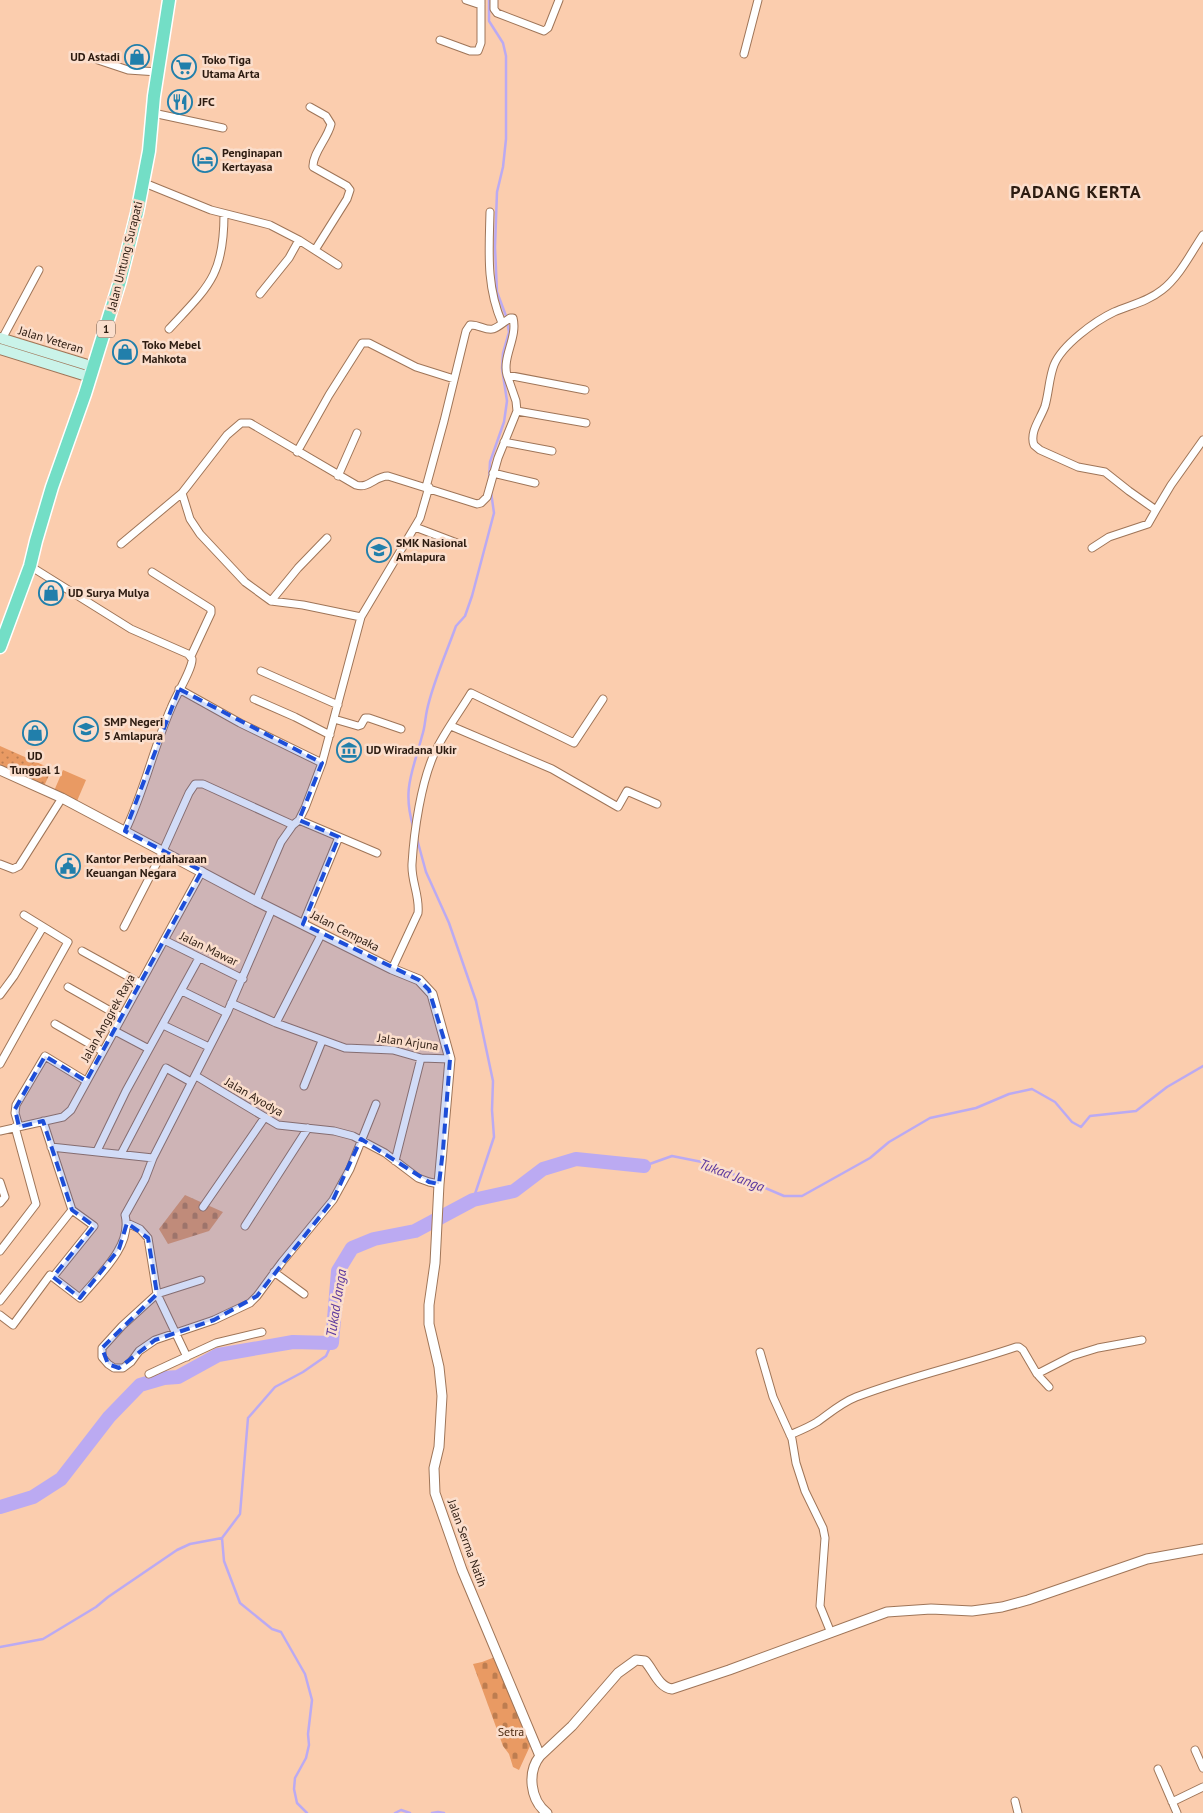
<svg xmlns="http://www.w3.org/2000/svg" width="1203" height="1813" font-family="'PT Sans',sans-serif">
	<defs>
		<pattern id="grass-dots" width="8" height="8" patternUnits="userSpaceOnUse" patternTransform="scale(1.25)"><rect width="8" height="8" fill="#e99a63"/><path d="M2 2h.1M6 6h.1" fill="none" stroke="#bd7d50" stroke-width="1.8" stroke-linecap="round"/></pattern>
		<pattern id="cemetery-stones" width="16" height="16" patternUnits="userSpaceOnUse" patternTransform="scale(1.25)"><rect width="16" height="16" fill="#e99a63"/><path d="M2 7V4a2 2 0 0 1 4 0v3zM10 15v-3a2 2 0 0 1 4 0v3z" fill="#bd7d50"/></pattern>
	</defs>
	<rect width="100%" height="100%" fill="#fbcdae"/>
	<!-- grass -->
	<path fill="url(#grass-dots)" d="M0,746L52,769L44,786L0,765Z"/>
	<!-- cemetery -->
	<path fill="url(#cemetery-stones)" d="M185,1195L223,1212L209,1231L168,1244L159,1229Z
		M495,1657L530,1746L519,1770L513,1767L509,1754L503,1746L473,1664L482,1662Z"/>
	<!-- garden -->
	<path fill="#e99a63" d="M63,770L86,780L77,801L54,791Z"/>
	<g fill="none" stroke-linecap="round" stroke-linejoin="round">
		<!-- stream -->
		<path stroke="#bbaaf2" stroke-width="2.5" d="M489,480L490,462L504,422L507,401L502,368L503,353L509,332L506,316L497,292L495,247L497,192L503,167L506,139V56L503,43L489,21V0
			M413,826C402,789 413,771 422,736C425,728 425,719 427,710C433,682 446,654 456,626L465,616L472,596L494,513L491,492
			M417,839L426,872L449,923L476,1001L493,1081L492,1110L494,1137L473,1200
			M644,1166L672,1156L707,1163L784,1196H802L870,1158L889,1142L930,1118L976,1108L1009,1094L1032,1089L1055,1102L1072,1122L1081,1127L1090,1116L1136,1111L1167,1087L1203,1066
			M0,1647L43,1639L96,1607L108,1597L177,1550L190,1544L222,1538
			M307,1813L297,1803L294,1789L295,1778L306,1758L309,1745L308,1734L312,1700L305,1674L281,1632L272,1629L240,1603L224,1561L222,1538L240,1514L248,1418L275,1387L303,1372L326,1356L332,1343
			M395,1813L401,1810L410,1813
			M432,1813L438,1812L444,1813"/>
		<!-- river -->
		<path stroke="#bbaaf2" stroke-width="14" d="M0,1507L33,1497L61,1479L109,1417L140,1385L164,1378L178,1377L218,1355L293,1342L332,1343L338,1271L352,1248L374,1239L415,1231L473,1200L514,1191L543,1169L576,1159L644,1166"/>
		<defs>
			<path id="minor" d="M466,0L481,5
				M494,0V9L497,13L544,31L548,28L559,0
				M440,40L470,51H478L481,43V0
				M744,54L758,0
				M98,60L128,70L158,72
				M310,107L326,116L331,124C328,138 312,154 313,167L347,186L350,190L347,199L315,250
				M153,113L223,128
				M142,182L211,210L270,225L299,240L338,265
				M490,212C489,252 486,286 502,323
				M260,294L289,258L299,240
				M169,329C209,286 224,275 224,214
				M2,339L39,270
				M517,411L586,423
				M504,442L552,451
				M297,452L329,395L362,343H369L416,367L454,379
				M493,473L535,483
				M338,476L357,433
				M426,487L444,421L466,331L470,325C478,324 486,331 493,329C499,327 505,321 510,318H513C518,337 502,357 507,375
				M182,493L190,519L200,534L245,582L271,601L303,605L361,617
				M1156,510L1171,485L1203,440
				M415,527L457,543
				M121,544L182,493L227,435L241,423H250L356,485C369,489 375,476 388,476L477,504L481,503L487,497L498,458L517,411L516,401L507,375L585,390
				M1092,548L1109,537L1148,524L1156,510L1129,491L1105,472L1078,467L1040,450L1034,445C1029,432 1041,418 1045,406C1049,392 1049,378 1054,365C1062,345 1095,321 1114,312C1130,305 1147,302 1162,290C1179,277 1191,253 1203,235
				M30,566L131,629L188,654L192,659C193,668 175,697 171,708C153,749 144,792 125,831
				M152,572L211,609V613L191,656
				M271,601L298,568L327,538
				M261,671L338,705
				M179,689L240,723L322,763
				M254,699L295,717L330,735
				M334,719L358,726L361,725L365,718H369L401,729
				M451,726L552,769L618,807L627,791L657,804
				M299,820L377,853
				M0,864L13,869L19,866L62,798
				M256,901L281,842L293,825L299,820L305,808L322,763L361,617L420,518L429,487
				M303,924L339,837
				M124,927L163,851L189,793L195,784H203L293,825
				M164,940L243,979
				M82,951L140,983
				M392,969L418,913C420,896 411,881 412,864C414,831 421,782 435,752C445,731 459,713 471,693L574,743L603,699
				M68,987L121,1017
				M182,991L227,1013
				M0,995L14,976L43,927
				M231,1003L276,1023L345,1048L393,1050L421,1058L450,1059
				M276,1023L322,933
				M55,1024L102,1051
				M163,1025L209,1047
				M113,1030L149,1049
				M0,1064L68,942L24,915
				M196,1076L278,1125L334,1131L353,1136L385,1153L418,1178L429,1182L439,1184
				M304,1086L322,1041
				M19,1127L15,1113L16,1105L45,1056L86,1081
				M0,1131L63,1117L71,1110L202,871
				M51,1147L153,1158
				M97,1151L126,1091L199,958
				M121,1154L166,1068L191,1082
				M395,1161L421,1058
				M0,1182L5,1197L0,1203
				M203,1207L265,1117
				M127,1223L140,1229L148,1238L157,1294L187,1357
				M245,1226L308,1128
				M0,1251L36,1204L15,1127
				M274,1272L304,1294
				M53,1277L94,1226L72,1210
				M201,1280L157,1294L122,1326L102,1348V1357L108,1364L114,1368H123L131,1362L139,1351L155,1340L214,1320L250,1303L257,1296L282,1262L333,1200L350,1169L376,1104
				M0,1301L72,1210L43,1121
				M0,1315L13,1325L50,1275L80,1298C98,1276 133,1246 125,1215L145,1179L153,1158L227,1013L272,909
				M760,1352L773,1397L792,1439L796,1463L805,1491L823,1528L825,1538L820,1606L831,1633
				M149,1374L216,1343L262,1332
				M1037,1374L1072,1356L1098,1348L1142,1340
				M790,1435C799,1431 809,1427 817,1422C830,1413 841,1403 856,1397C908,1377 963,1365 1016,1347H1019L1023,1350L1037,1374L1049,1387
				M1195,1750L1203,1768
				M1158,1769L1177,1813
				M1015,1801L1018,1813
				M1172,1802L1203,1787"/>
			<path id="tertiary" d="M0,770L62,798L256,901L392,969L419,980L432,994L450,1059L439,1184L435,1263L429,1305V1324L439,1367L442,1396L439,1447L434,1468L435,1493L462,1570L540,1756C527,1772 530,1800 547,1813
				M540,1756L572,1726L618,1673L636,1660L645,1661C653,1669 658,1687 672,1689L729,1670L887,1612L931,1609L972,1611L1002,1607L1028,1600L1147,1559L1203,1549"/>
			<path id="secondary" d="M0,338L94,367
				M0,349L90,377"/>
			<path id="trunk" d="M0,647L30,566L36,541L52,487L85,394L120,281L137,213L149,151L154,96L169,0"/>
		</defs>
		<!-- minor casing -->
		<use href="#minor" stroke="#9f7558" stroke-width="9"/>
		<!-- tertiary casing -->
		<use href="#tertiary" stroke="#9f7558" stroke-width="11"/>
		<!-- secondary casing -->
		<use href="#secondary" stroke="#9f7558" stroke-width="12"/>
		<!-- trunk casing -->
		<use href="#trunk" stroke="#fff" stroke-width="15"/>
		<!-- minor -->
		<use href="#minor" stroke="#fff" stroke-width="7"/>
		<!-- tertiary -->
		<use href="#tertiary" stroke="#fff" stroke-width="9"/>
		<!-- secondary -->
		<use href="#secondary" stroke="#caf3e9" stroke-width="10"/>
		<!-- trunk -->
		<use href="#trunk" stroke="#73dec6" stroke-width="12"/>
	</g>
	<!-- marked area -->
	<path fill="#1d4ed8" fill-opacity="0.2" stroke="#1d4ed8" stroke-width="4" stroke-dasharray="10 6" stroke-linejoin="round" d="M179,689L322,763L299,820L339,837L303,924L419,980L429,990L450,1059L443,1150L439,1184L429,1182L361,1139L333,1200L257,1296L214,1320L155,1340L119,1368L108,1364L102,1348L157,1294L148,1238L127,1223L119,1249L80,1298L53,1277L94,1226L72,1210L43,1121L19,1127L15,1109L45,1056L86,1081L202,871L125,831Z"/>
	<!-- icons -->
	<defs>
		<symbol id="shop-ring" viewBox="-11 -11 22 22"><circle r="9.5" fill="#fbdecc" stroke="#217fab" stroke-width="1.5"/><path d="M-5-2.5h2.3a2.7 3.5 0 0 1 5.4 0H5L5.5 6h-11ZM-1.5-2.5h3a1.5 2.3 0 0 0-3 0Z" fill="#217fab"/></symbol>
		<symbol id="supermarket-ring" viewBox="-11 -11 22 22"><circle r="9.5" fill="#fbdecc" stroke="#217fab" stroke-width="1.5"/><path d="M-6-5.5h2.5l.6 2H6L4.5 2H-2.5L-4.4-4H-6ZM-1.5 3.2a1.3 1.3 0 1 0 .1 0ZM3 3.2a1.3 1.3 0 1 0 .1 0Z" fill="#217fab"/></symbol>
		<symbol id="restaurant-ring" viewBox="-11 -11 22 22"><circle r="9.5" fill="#fbdecc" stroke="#217fab" stroke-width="1.5"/><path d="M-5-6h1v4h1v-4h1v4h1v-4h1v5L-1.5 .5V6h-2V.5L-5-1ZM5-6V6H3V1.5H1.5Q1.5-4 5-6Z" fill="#217fab"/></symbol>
		<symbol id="hotel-ring" viewBox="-11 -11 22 22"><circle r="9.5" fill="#fbdecc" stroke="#217fab" stroke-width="1.5"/><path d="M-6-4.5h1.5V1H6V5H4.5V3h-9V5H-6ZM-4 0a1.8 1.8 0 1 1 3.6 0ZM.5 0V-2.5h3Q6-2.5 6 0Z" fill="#217fab"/></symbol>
		<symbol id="school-ring" viewBox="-11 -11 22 22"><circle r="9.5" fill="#fbdecc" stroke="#217fab" stroke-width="1.5"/><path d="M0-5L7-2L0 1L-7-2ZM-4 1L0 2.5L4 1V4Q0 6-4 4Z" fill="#217fab"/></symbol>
		<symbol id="museum-ring" viewBox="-11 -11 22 22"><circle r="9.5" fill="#fbdecc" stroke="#217fab" stroke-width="1.5"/><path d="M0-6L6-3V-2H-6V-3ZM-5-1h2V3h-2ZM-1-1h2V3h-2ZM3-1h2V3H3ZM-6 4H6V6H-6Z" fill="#217fab"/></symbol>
		<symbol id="civic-ring" viewBox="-11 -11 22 22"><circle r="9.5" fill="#fbdecc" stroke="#217fab" stroke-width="1.5"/><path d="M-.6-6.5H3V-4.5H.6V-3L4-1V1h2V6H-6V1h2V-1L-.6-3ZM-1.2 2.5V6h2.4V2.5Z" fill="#217fab"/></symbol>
	</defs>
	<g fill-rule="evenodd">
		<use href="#shop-ring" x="123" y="43" width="28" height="28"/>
		<use href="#supermarket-ring" x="170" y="53" width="28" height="28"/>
		<use href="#restaurant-ring" x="166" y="88" width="28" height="28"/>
		<use href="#hotel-ring" x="191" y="146" width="28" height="28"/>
		<use href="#shop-ring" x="111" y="338" width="28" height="28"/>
		<use href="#school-ring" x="365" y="536" width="28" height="28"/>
		<use href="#shop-ring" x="37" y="579" width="28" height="28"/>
		<use href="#school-ring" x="72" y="715" width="28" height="28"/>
		<use href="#shop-ring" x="21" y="719" width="28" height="28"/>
		<use href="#museum-ring" x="335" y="736" width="28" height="28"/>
		<use href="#civic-ring" x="54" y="852" width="28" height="28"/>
	</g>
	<g text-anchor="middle" stroke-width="5" stroke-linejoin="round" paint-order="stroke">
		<!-- shield labels -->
		<rect fill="#fbdecc" stroke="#6b5649" stroke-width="1" x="97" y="320.5" width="18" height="17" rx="4"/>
		<g font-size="11" font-weight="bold" fill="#2d1c11">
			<text x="106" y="333">1</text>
		</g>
		<!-- poi labels -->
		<g font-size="12" font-weight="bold" fill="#2d1c11" stroke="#fbdecc" text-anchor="start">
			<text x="120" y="61" text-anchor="end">UD Astadi</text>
			<text x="202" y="64">Toko Tiga<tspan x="202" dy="14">Utama Arta</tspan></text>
			<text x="198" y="106">JFC</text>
			<text x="222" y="157">Penginapan<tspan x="222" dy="14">Kertayasa</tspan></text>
			<text x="142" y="349">Toko Mebel<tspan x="142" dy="14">Mahkota</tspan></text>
			<text x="396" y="547">SMK Nasional<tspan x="396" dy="14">Amlapura</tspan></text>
			<text x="68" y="597">UD Surya Mulya</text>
			<text x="104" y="726">SMP Negeri<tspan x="104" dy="14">5 Amlapura</tspan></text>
			<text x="366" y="754">UD Wiradana Ukir</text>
			<text x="35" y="760" text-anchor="middle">UD<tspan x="35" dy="14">Tunggal 1</tspan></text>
			<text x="86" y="863">Kantor Perbendaharaan<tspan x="86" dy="14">Keuangan Negara</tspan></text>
		</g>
		<!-- street labels -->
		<g font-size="12" fill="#2d1c11" stroke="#fbdecc">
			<text transform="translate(125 256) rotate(-76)" y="4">Jalan Untung Surapati</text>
			<text transform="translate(51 340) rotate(17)" y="4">Jalan Veteran</text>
			<text transform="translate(345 931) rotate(27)" y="4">Jalan Cempaka</text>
			<text transform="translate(209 949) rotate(26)" y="4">Jalan Mawar</text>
			<text transform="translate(108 1018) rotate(-61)" y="4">Jalan Anggrek Raya</text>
			<text transform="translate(408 1042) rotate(8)" y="4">Jalan Arjuna</text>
			<text transform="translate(254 1097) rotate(30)" y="4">Jalan Ayodya</text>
			<text transform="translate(467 1543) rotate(70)" y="4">Jalan Serma Natih</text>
		</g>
		<!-- park labels -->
		<g font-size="12" fill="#4a280f" stroke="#fbdecc">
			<text x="511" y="1736">Setra</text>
		</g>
		<!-- water labels -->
		<g font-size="14" font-style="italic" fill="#5b389e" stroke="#fbdecc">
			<text transform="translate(732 1175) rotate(21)" y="5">Tukad Janga</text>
			<text transform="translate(336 1303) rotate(-81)" y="5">Tukad Janga</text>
		</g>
		<!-- district labels -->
		<g font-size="18" font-weight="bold" letter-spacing="1" fill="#2d1c11" stroke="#fbdecc">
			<text x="1076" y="198">PADANG KERTA</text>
		</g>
	</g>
</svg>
